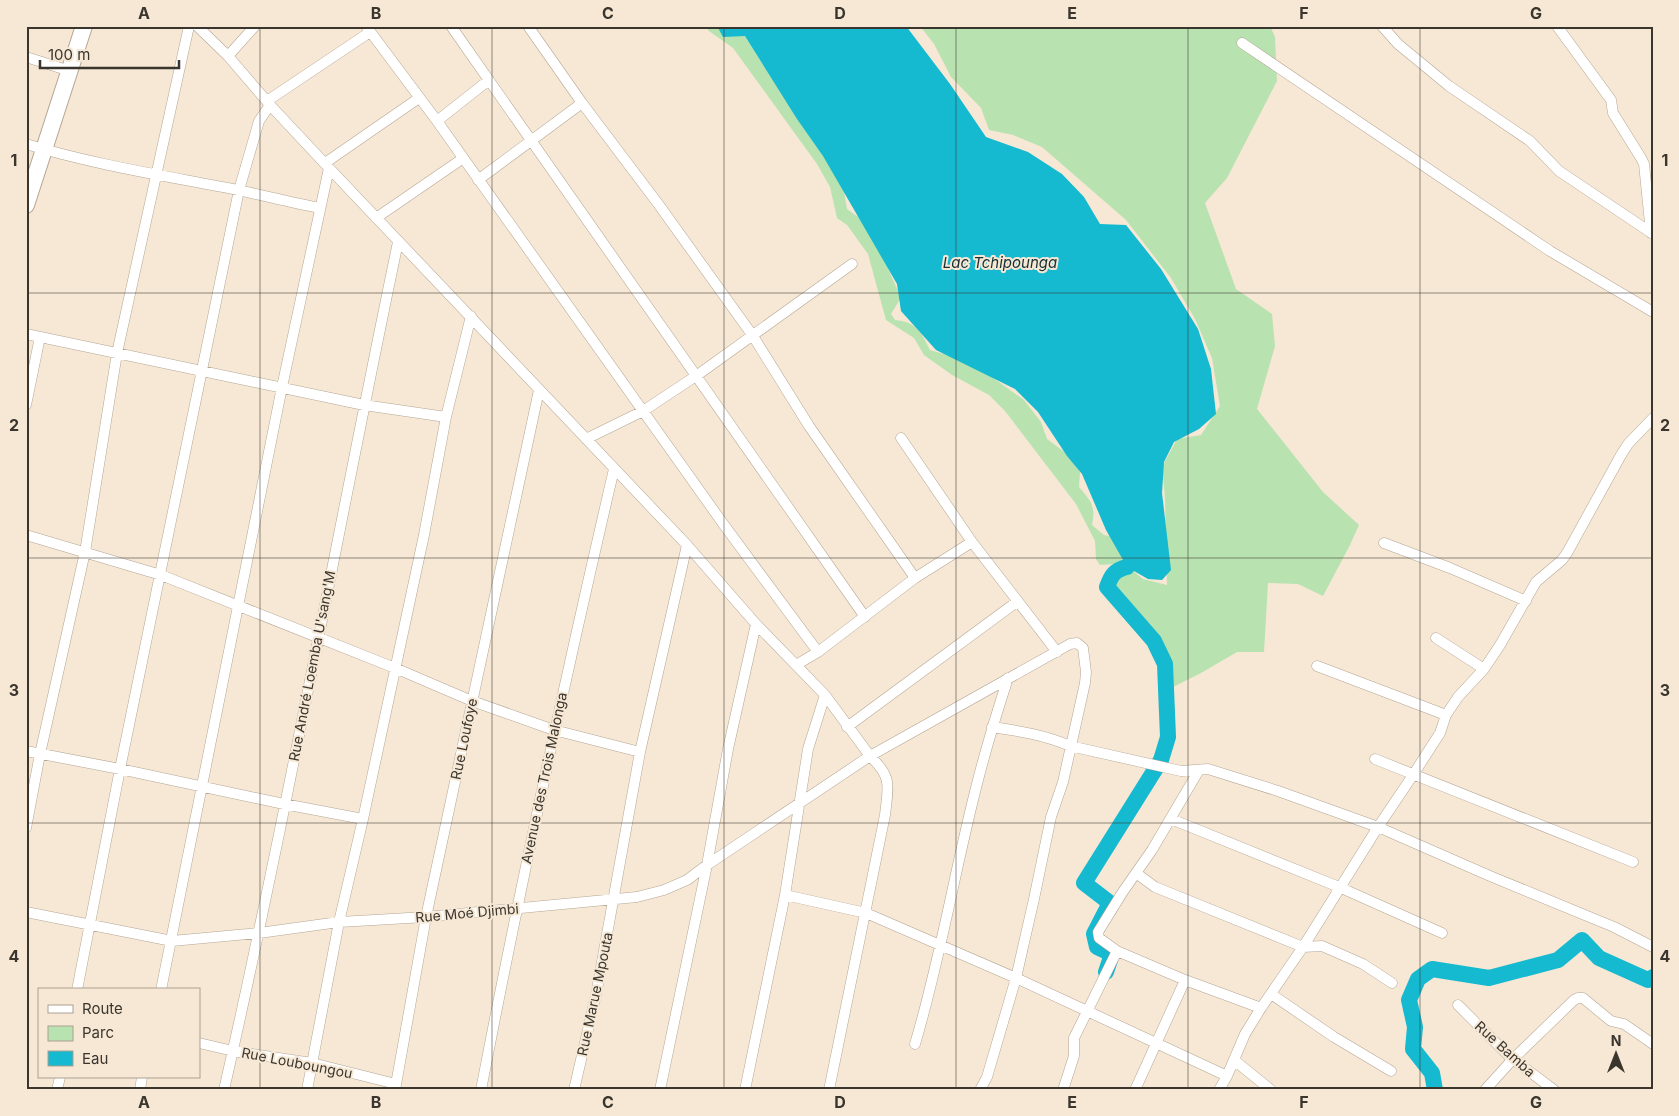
<svg xmlns="http://www.w3.org/2000/svg" width="1679" height="1116" font-family="Inter,sans-serif">
	<rect width="100%" height="100%" fill="#f6e8d5"/>
	<!-- green -->
	<path fill="#b9e2b1" d="M705,26H729L749,31L842,180L847,209L868,224L898,291L900,299L891,314L895,320C917,322 921,332 930,350L954,357L982,370L1024,400L1041,422L1047,439L1070,456L1080,472L1079,487C1091,501 1096,506 1092,525L1104,535L1125,539L1128,559L1122,562L1143,579L1167,585L1165,497L1162,467L1177,439L1201,435L1220,406L1212,358L1195,319L1171,278L1126,220L1042,147L1013,135L989,130L981,108L951,77L934,44L920,26H1270L1275,37L1277,81L1227,178L1205,203L1236,289L1272,314L1275,346L1257,409L1323,492L1359,525L1350,545L1323,596L1298,584L1268,583L1264,652H1237L1201,673L1173,687L1135,620L1115,594L1114,564L1100,565L1096,559L1095,541L1076,504L1005,411L989,395L952,375L924,355L914,338L886,320L868,254L847,225L837,218L830,187L817,164L733,48L709,31Z"/>
	<!-- water -->
	<path fill="#15b9d0" d="M717,26H906L950,84L986,137L1028,152L1062,174L1084,197L1100,224L1126,225L1161,269L1198,329L1211,369L1216,414L1199,429L1174,442L1164,462L1162,493L1171,570L1162,580L1148,579L1127,567L1106,530L1082,474L1067,456L1038,412L1015,389L936,350L901,311L897,284L823,156L797,119L745,36L723,37Z"/>
	<g fill="none" stroke-linecap="round" stroke-linejoin="round">
		<!-- river -->
		<path stroke="#15b9d0" stroke-width="16" d="M1106,972L1112,954L1097,947L1094,934L1110,903L1084,883L1161,760L1168,737L1165,664L1154,641L1107,587C1111,576 1114,570 1127,567
			M1435,1090L1432,1073L1413,1049L1415,1027L1409,1000L1418,979L1432,969L1489,978L1558,960L1582,940L1599,958L1648,980L1653,977"/>
		<defs>
			<path id="minor" d="M197,26L228,56L270,105L329,168L687,545L756,624L825,695L870,756L1070,644L1077,643L1083,648L1086,672L1085,683L1063,782L1051,817L1034,899L1016,978L987,1077L980,1090
				M366,26L437,121L724,525L818,652
				M451,26L865,617
				M528,26L582,103L659,205L753,336L809,426L915,578
				M1382,26L1398,44L1449,86L1530,141L1559,171L1653,234
				M1557,26L1611,100L1613,113L1641,158L1644,164L1651,233
				M1242,43L1550,251L1653,312
				M228,56L255,26
				M26,57L70,71
				M267,101L370,32
				M437,121L489,80
				M26,144C95,165 167,176 238,190C266,196 293,203 320,208
				M325,163L419,98
				M478,180L582,103
				M376,218L462,159
				M26,334L364,405L446,417
				M26,405L40,337
				M901,438L972,542L1057,652
				M586,439L643,411L696,376L852,264
				M26,535L161,575L395,668L472,701L554,730L640,752
				M1384,543L1450,568L1526,601
				M1436,638L1484,669
				M796,665L818,652L915,578L972,542
				M1317,666L1446,715
				M847,727L1018,601
				M992,727C1019,731 1045,735 1070,746L1181,771L1208,769L1278,791L1378,827L1490,876L1614,927L1653,947
				M26,751L120,769L284,804L363,819
				M1375,759L1633,862
				M1171,819L1339,887L1442,933
				M26,828L40,754L85,552L117,353L189,26
				M1136,873L1155,887L1303,947L1322,946L1363,964L1392,983
				M785,895L866,913L1016,978L1227,1076
				M26,912L172,941L259,933L339,922L426,917L637,897L664,890L687,880L707,865L870,756C893,778 888,786 885,815L829,1090
				M1117,951L1185,980L1261,1008
				M77,990L120,769L239,190L259,121L270,105
				M161,990L282,387L329,168
				M1271,994L1334,1037L1391,1071
				M1458,1005L1509,1056L1554,1090
				M199,1043L233,1051L312,1063L396,1084
				M915,1044C941,957 955,868 978,780C987,745 997,712 1008,678
				M1234,1060L1271,1090
				M57,1090L60,1077
				M140,1090L142,1077
				M224,1090C288,808 339,524 398,242
				M307,1090L339,922L363,819L424,535L446,417L471,316
				M395,1090L426,917L539,390
				M481,1090C521,882 566,675 614,469
				M574,1090L596,995L640,752L687,545
				M660,1090L707,865L728,749L756,624
				M745,1090L785,895L808,749L825,695
				M1063,1090L1074,1056V1038L1117,951L1099,938L1098,932L1122,893L1152,850L1199,770
				M1135,1090L1185,980
				M1219,1090L1227,1076L1245,1034L1261,1008L1303,947L1378,827L1413,775L1440,733L1446,715L1458,697L1484,669L1500,645L1536,582L1562,560L1567,553L1621,455L1628,444L1653,418
				M1485,1090L1513,1059L1574,1000L1578,998H1583L1611,1021L1624,1024L1653,1044"/>
			<path id="trunk" d="M26,205L84,26"/>
		</defs>
		<!-- minor casing -->
		<use href="#minor" stroke="#b4a694" stroke-width="11"/>
		<!-- trunk casing -->
		<use href="#trunk" stroke="#b4a694" stroke-width="18"/>
		<!-- minor -->
		<use href="#minor" stroke="#fff" stroke-width="10"/>
		<!-- trunk -->
		<use href="#trunk" stroke="#fff" stroke-width="16"/>
	</g>
	<!-- grid -->
	<path fill="none" stroke="#3a352d" stroke-width="1" stroke-opacity="0.55" d="M260,26V1090M492,26V1090M724,26V1090M956,26V1090M1188,26V1090M1420,26V1090M26,293H1653M26,558H1653M26,823H1653"/>
	<g text-anchor="middle" stroke-width="4" stroke-linejoin="round" paint-order="stroke">
		<!-- street labels -->
		<g font-size="14" fill="#3a352d" stroke="#f6e8d5">
			<text transform="translate(312 666) rotate(-79)" y="5">Rue André Loemba U'sang'M</text>
			<text transform="translate(464 739) rotate(-78)" y="5">Rue Loufoye</text>
			<text transform="translate(544 778) rotate(-78)" y="5">Avenue des Trois Malonga</text>
			<text transform="translate(467 913) rotate(-5)" y="5">Rue Moé Djimbi</text>
			<text transform="translate(595 994) rotate(-78)" y="5">Rue Marue Mpouta</text>
			<text transform="translate(1505 1049) rotate(42)" y="5">Rue Bamba</text>
			<text transform="translate(297 1063) rotate(11)" y="5">Rue Louboungou</text>
		</g>
		<!-- water labels -->
		<g font-size="15" font-style="italic" fill="#183034" stroke="#f6e8d5">
			<text x="1000" y="268">Lac Tchipounga</text>
		</g>
	</g>
	<!-- border -->
	<rect width="1679" height="1116" fill="none" stroke="#f6e8d5" stroke-width="55"/>
	<!-- legend -->
	<rect x="38" y="988" width="162" height="90" fill="#f6e8d5" stroke="#aba092"/>
	<rect x="48" y="1005" width="25" height="8" fill="#ffffff" stroke="#aba092"/>
	<text x="82" y="1014" font-size="15" fill="#3a352d">Route</text>
	<rect x="48" y="1026" width="25" height="15" fill="#b9e2b1" stroke="#aba092"/>
	<text x="82" y="1038" font-size="15" fill="#3a352d">Parc</text>
	<rect x="48" y="1051" width="25" height="15" fill="#15b9d0" stroke="#aba092"/>
	<text x="82" y="1064" font-size="15" fill="#3a352d">Eau</text>
	<!-- north arrow -->
	<g transform="translate(1616 1054)" stroke="#f6e8d5" stroke-width="4" paint-order="stroke">
	<path d="M0-4L9 19L0 12L-9 19Z" fill="#3a352d"/>
	<text y="-8" font-size="14" font-weight="bold" text-anchor="middle" fill="#3a352d">N</text>
	</g>
	<!-- scale -->
	<path d="M40 60v8h139v-8" fill="none" stroke="#3a352d" stroke-width="2.5"/>
	<text x="48" y="60" font-size="15" fill="#3a352d" stroke="#f6e8d5" stroke-width="4" paint-order="stroke">100 m</text>
	<rect x="28" y="28" width="1624" height="1060" fill="none" stroke="#3a352d" stroke-width="2"/>
	<g font-size="16" text-anchor="middle" font-weight="bold" fill="#3a352d">
		<text x="144" y="19">A</text>
		<text x="376" y="19">B</text>
		<text x="608" y="19">C</text>
		<text x="840" y="19">D</text>
		<text x="1072" y="19">E</text>
		<text x="1304" y="19">F</text>
		<text x="1536" y="19">G</text>
		<text x="14" y="166">1</text>
		<text x="1665" y="166">1</text>
		<text x="14" y="431">2</text>
		<text x="1665" y="431">2</text>
		<text x="14" y="696">3</text>
		<text x="1665" y="696">3</text>
		<text x="14" y="962">4</text>
		<text x="1665" y="962">4</text>
		<text x="144" y="1108">A</text>
		<text x="376" y="1108">B</text>
		<text x="608" y="1108">C</text>
		<text x="840" y="1108">D</text>
		<text x="1072" y="1108">E</text>
		<text x="1304" y="1108">F</text>
		<text x="1536" y="1108">G</text>
	</g>
</svg>
